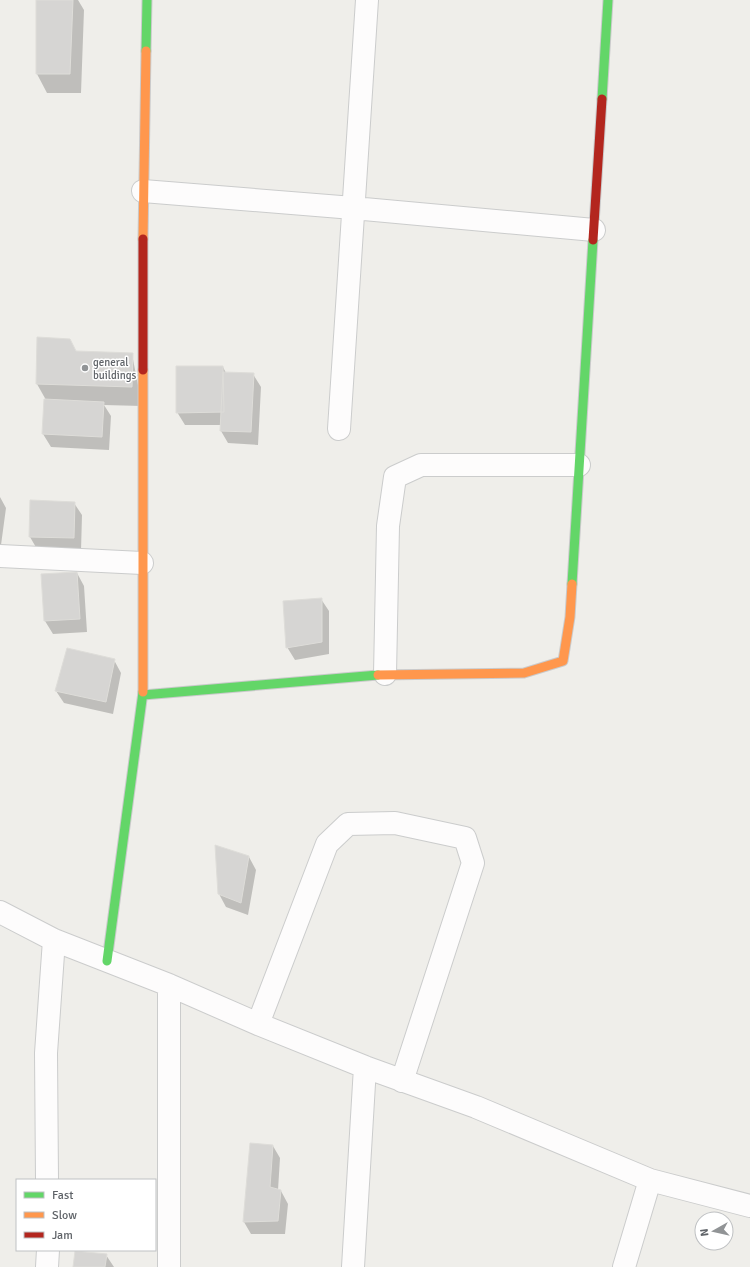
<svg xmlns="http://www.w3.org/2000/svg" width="750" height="1267" font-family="Signika,sans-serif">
	<rect width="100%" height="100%" fill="#efeeea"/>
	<!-- shadow -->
	<path fill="#0003" d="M37,0H78L84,10L81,93H47L37,74Z
		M38,338L76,352L132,354L142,406L104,405L111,416L109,450L51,447L43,434L46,400L37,384Z
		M223,367L226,373L253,374L261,387L258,445L228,443L221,431V425H185L177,412Z
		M0,497L6,508L1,545H0Z
		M74,503L82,515L81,551L37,549L30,537Z
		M77,573L84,586L87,632L53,634L45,621L43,575Z
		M321,599L329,611V654L295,660L287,647Z
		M114,660L121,673L113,714L64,703L56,691Z
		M249,857L256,870L248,915L226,907L219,894Z
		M273,1146L280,1158L278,1190L281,1191L288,1204L285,1234H251L244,1222Z
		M106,1255L114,1267H74Z"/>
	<!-- building -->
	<path fill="#d6d5d3" stroke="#deddd9" d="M36,0H73L70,74H36Z
		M37,337L70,339L76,351L133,353L132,387L36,384Z
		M176,366H223L224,412L176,413Z
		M223,372L254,373L251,432L220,431Z
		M44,399L104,402L102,437L42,434Z
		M30,500L75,502L74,538L29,537Z
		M77,572L80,619L44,621L41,574Z
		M322,598V642L286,648L283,601Z
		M67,648L115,659L106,702L55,691Z
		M215,845L249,856L241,903L218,894Z
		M250,1143L273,1145L270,1187L281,1190L278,1221L243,1222Z
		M75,1251L107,1254L105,1267H73Z"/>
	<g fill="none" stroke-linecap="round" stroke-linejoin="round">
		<defs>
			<path id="street" d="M143,191L353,208L594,230
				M339,429L367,0
				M0,556L142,563
				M385,674L388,526L395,477L421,465H579
				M0,912L54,940L169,985L258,1024L365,1067L476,1107L650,1180L750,1206
				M169,985V1267
				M258,1024L327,844L348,824L395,823L465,838L473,863L402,1081
				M47,1180L46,1053L54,940
				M47,1267L48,1250
				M353,1267L365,1067
				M624,1267L650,1180"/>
			<path id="fast" d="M146,51L147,0
				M602,99L608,0
				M572,584L593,240
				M143,695L378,675
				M107,961L143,692"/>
			<path id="slow" d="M143,239L146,51
				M143,370V692
				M378,675L524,673L563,661L570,617L572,584"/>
			<path id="jam" d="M143,239V370
				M593,240L602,99"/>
		</defs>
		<!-- street casing -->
		<use href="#street" stroke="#cbcccc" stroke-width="24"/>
		<!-- fast casing -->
		<use href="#fast" stroke="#cacacb" stroke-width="11"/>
		<!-- slow casing -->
		<use href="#slow" stroke="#cacacb" stroke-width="11"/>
		<!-- jam casing -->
		<use href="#jam" stroke="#cacacb" stroke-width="11"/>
		<!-- street -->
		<use href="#street" stroke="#fdfcfc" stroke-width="22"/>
		<!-- fast -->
		<use href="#fast" stroke="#63d668" stroke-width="9"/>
		<!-- slow -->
		<use href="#slow" stroke="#ff974d" stroke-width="9"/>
		<!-- jam -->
		<use href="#jam" stroke="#b3261e" stroke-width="9"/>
	</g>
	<!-- markers -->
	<circle fill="#919496" stroke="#fff" stroke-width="1.5" cx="85" cy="368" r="4"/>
	<g text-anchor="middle" stroke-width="3" stroke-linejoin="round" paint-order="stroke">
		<!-- poi labels -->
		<g font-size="11" fill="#5f6368" stroke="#fff" text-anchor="start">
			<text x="93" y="366">general<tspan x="93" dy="13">buildings</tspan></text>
		</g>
	</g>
	<!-- legend -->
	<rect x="16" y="1179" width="140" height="72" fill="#ffffff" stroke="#bfc1c3"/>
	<rect x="24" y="1192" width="20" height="6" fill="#63d668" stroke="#bfc1c3"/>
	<text x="52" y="1199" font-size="12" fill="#5f6368">Fast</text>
	<rect x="24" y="1212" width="20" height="6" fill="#ff974d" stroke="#bfc1c3"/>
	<text x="52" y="1219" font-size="12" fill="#5f6368">Slow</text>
	<rect x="24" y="1232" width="20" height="6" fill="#b3261e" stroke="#bfc1c3"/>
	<text x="52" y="1239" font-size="12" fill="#5f6368">Jam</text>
	<!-- north arrow -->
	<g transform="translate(714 1231) rotate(262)"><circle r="19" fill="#ffffff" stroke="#bfc1c3"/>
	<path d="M0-3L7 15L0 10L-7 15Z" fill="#919496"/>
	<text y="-6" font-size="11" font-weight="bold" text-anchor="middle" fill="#5f6368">N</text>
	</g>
</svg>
